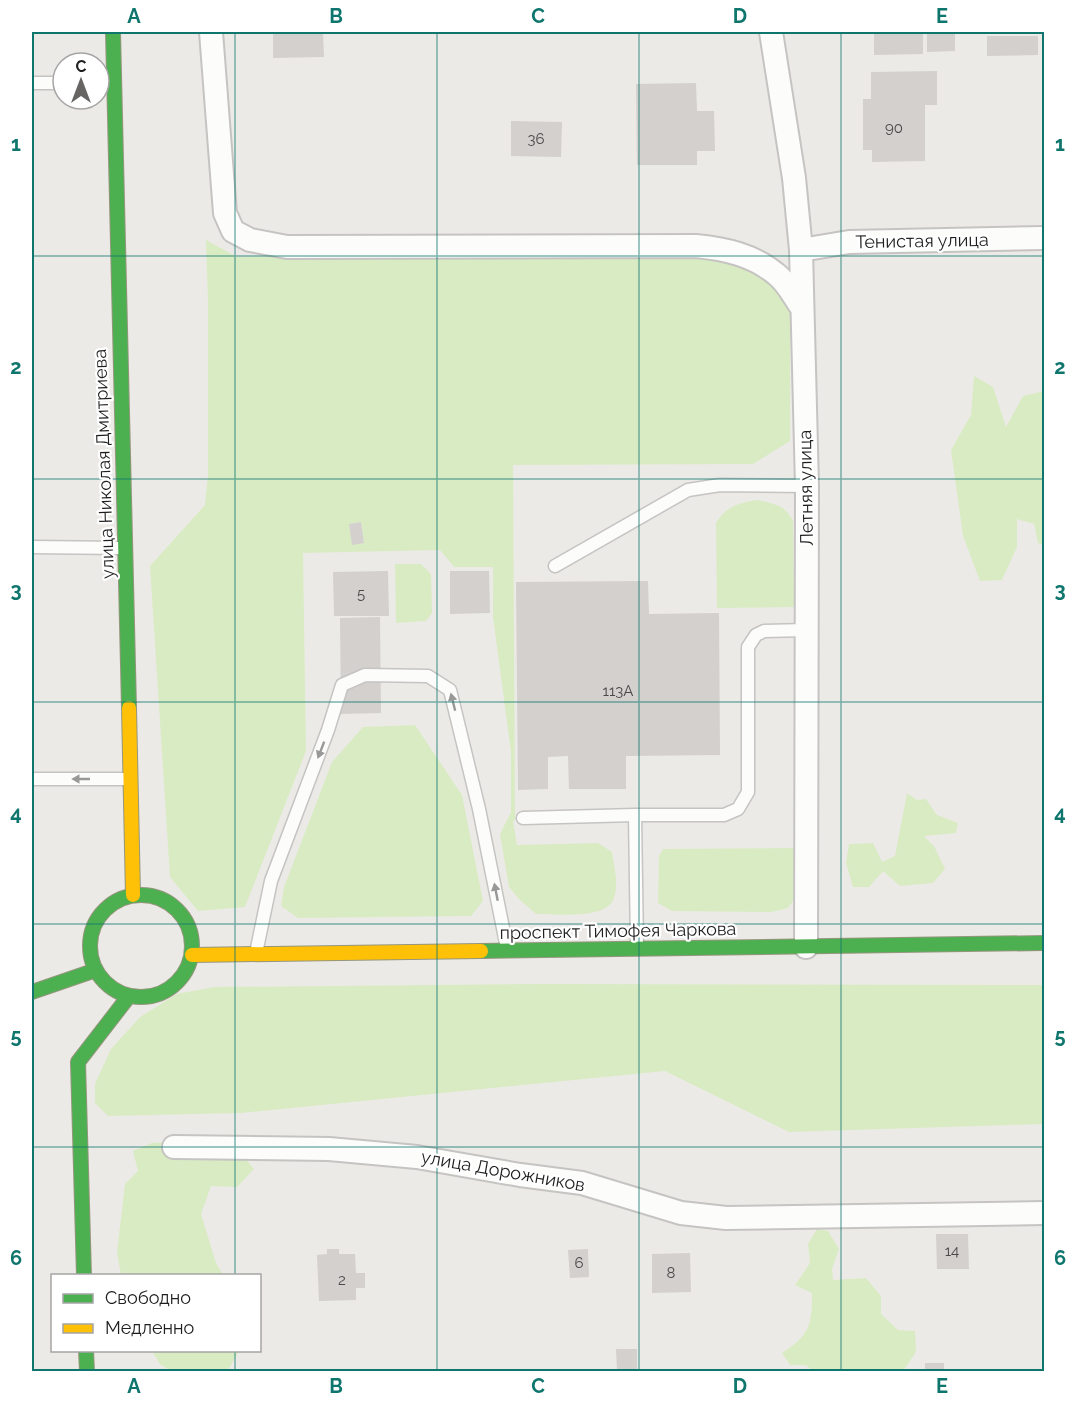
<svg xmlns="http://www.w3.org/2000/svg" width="1076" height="1403" font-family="Raleway,sans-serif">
	<rect width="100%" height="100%" fill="#eceae6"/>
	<!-- grass -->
	<path fill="#d9ebc3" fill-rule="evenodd" d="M206,240L237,257L583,254L683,256L732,262L768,279L790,311V441L753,464L513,465L515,811V820L513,821L517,845L598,843L612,852C614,866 619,884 614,898C608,920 554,914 536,914L519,899L509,887L500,834L511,812V752L493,617V567H454L440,550L303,553L306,751L245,907L198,911L170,877L150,566L205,505L208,475V304ZM361,522L364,543L352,544L349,524Z
		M974,376L993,387L1006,427L1023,396L1044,391V545L1038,543L1034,524L1017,519V547L1002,580L980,581L963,536L951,450L971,415Z
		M758,500C775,504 785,505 793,521L794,607L717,608L716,523C725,507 740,502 758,500Z
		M395,564H421L431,574L432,613L426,621L396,623Z
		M415,725L462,795L483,901L471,916L298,918L281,906L284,887L332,762L363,727Z
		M907,793L917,800L926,799L937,815L958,823L956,833L924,836L934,846L945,869L933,883L900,886L883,871L869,887H853L846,863L849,844L873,843L882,862L895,856Z
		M795,848V898L788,908L772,912L672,911L658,903L659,856L663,849Z
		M545,984L1044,985V1124L789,1132L665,1071L241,1113L108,1116L95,1103V1084L111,1049L140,1017L177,994L214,987Z
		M177,1142L206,1161L214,1153L239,1151L254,1169L237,1187L211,1186L201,1214L216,1263L223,1275H121L117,1252L125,1184L138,1171L133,1151L152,1143Z
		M817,1229L828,1231L839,1249L832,1269L833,1280L866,1278L881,1296V1314L898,1330L915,1331L916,1352L903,1371L853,1372L849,1370L813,1371L806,1365H790L782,1353C810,1335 812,1325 812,1293L795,1285L810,1263L808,1244Z
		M152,1351H239L227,1372L171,1371L160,1364Z"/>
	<!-- building -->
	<path fill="#d3d0cd" d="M273,32H323L324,57L273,58Z
		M874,32H923V54L874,55Z
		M927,32H955V51L927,52Z
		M987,36H1038V55L987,56Z
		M937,71V105H925V161L872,162V150H863V99H871V72Z
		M696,83L697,111H714L715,151H697V165H637L636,84Z
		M511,121L562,122L561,157L511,156Z
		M361,522L364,543L352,545L349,524Z
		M388,571L389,616H334L333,572Z
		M450,571H489L490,613L450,614Z
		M648,581L649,614L719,613L720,755L626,756V789H569L568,756L548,757V789L518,790L516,582Z
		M380,617L381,713L341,714L340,618Z
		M936,1234H968L969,1269H937Z
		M327,1249H339V1254H355L356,1273H365V1288H356V1300L319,1301L317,1255L327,1254Z
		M588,1249L589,1277L570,1278L568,1250Z
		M690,1253L691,1292L652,1293V1254Z
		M616,1349H637V1372H617Z
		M925,1363H944V1372H925Z"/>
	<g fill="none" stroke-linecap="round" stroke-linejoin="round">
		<defs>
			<path id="lane" d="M32,83H63
				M32,547L123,548
				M555,566L688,490L720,485L807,486
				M32,779H130
				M523,818L635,815
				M637,947L635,815H724L738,809L748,792V647L756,635L764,631L807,630
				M256,953L271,881L328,730L342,685L365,675L428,676L450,690L479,809L507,948"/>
			<path id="street" d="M211,32L225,213L233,231L250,240L287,247L696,246C726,249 753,255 776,274C787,282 794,297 802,308
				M771,32L794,178L801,250L807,486L806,947
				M801,250L849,242L1044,238
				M174,1147L329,1149L417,1157L520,1175L582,1183L681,1213L726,1218L1044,1213"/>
			<path id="fast" d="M113,32L129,708
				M90 946a51 51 0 1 1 102 0a51 51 0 1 1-102 0Z
				M481,951L1044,943
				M32,992L96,970
				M84,1276L78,1062L129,996
				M86,1350L87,1372"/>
			<path id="slow" d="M129,708L133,895
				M192,955L481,951"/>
		</defs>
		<!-- lane casing -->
		<use href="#lane" stroke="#c5c4c2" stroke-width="15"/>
		<!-- street casing -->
		<use href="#street" stroke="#c5c4c2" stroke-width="26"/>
		<!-- fast casing -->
		<use href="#fast" stroke="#95967e" stroke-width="16"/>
		<!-- slow casing -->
		<use href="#slow" stroke="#95967e" stroke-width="16"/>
		<!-- lane -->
		<use href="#lane" stroke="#fcfcfb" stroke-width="12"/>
		<!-- street -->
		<use href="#street" stroke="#fcfcfb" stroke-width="22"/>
		<!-- fast -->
		<use href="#fast" stroke="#4caf50" stroke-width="14"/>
		<!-- slow -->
		<use href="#slow" stroke="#ffc107" stroke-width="14"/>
	</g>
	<!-- one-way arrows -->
	<defs><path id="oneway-solid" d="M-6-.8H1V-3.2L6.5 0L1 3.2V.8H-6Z" transform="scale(1.5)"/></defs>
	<g fill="#989898">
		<use href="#oneway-solid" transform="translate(453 702) rotate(-104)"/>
		<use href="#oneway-solid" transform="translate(321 750) rotate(111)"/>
		<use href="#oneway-solid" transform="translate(81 779) rotate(-180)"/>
		<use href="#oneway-solid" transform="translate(496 892) rotate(-101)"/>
	</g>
	<!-- grid -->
	<path fill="none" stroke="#0f766e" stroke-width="1.5" stroke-opacity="0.55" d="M235,32V1276M437,32V1372M639,32V1372M841,32V1372M32,256H1044M32,479H1044M32,702H1044M32,924H1044M32,1147H1044M235,1350V1372"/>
	<g text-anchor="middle" stroke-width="4.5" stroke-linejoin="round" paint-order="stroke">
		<!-- number labels -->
		<g font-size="15" fill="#4b4a4a">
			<text x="894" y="133">90</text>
			<text x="536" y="144">36</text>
			<text x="361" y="599">5</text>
			<text x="618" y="696">113А</text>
			<text x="952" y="1256">14</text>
			<text x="579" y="1268">6</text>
			<text x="671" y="1278">8</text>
			<text x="342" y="1285">2</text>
		</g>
		<!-- street labels -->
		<g font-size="18" fill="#1e1e1e" stroke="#fff">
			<text transform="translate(922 241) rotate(-1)" y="6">Тенистая улица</text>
			<text transform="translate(104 464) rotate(-92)" y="6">улица Николая Дмитриева</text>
			<text transform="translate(806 488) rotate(-91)" y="6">Летняя улица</text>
			<text transform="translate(618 931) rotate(-1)" y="6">проспект Тимофея Чаркова</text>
			<text transform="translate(503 1171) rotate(10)" y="6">улица Дорожников</text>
		</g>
	</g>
	<!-- border -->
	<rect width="1076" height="1403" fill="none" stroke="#ffffff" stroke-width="66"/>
	<!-- legend -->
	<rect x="51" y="1274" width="210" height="78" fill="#ffffff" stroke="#a5a5a5" stroke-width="1.5"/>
	<rect x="63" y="1294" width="30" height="9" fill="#4caf50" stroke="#a5a5a5" stroke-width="1.5"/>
	<text x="105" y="1304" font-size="18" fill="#1e1e1e">Свободно</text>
	<rect x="63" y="1324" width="30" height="9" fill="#ffc107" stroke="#a5a5a5" stroke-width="1.5"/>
	<text x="105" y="1334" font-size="18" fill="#1e1e1e">Медленно</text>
	<!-- north arrow -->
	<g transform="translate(81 81)"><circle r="28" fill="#ffffff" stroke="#a5a5a5" stroke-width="1.5"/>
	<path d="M0-4.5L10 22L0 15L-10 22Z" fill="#666564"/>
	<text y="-9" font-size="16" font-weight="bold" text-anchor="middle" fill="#1e1e1e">С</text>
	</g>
	<rect x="33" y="33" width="1010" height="1337" fill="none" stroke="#0f766e" stroke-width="2"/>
	<g font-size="20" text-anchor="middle" font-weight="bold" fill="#0f766e">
		<text x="134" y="23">A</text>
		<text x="336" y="23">B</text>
		<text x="538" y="23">C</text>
		<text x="740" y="23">D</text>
		<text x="942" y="23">E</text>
		<text x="16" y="151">1</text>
		<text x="1060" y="151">1</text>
		<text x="16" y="374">2</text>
		<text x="1060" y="374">2</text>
		<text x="16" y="597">3</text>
		<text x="1060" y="597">3</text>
		<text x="16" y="820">4</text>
		<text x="1060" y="820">4</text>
		<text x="16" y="1043">5</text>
		<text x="1060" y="1043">5</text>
		<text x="16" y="1265">6</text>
		<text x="1060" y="1265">6</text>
		<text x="134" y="1393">A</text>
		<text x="336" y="1393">B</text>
		<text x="538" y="1393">C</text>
		<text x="740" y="1393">D</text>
		<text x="942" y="1393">E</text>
	</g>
</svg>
